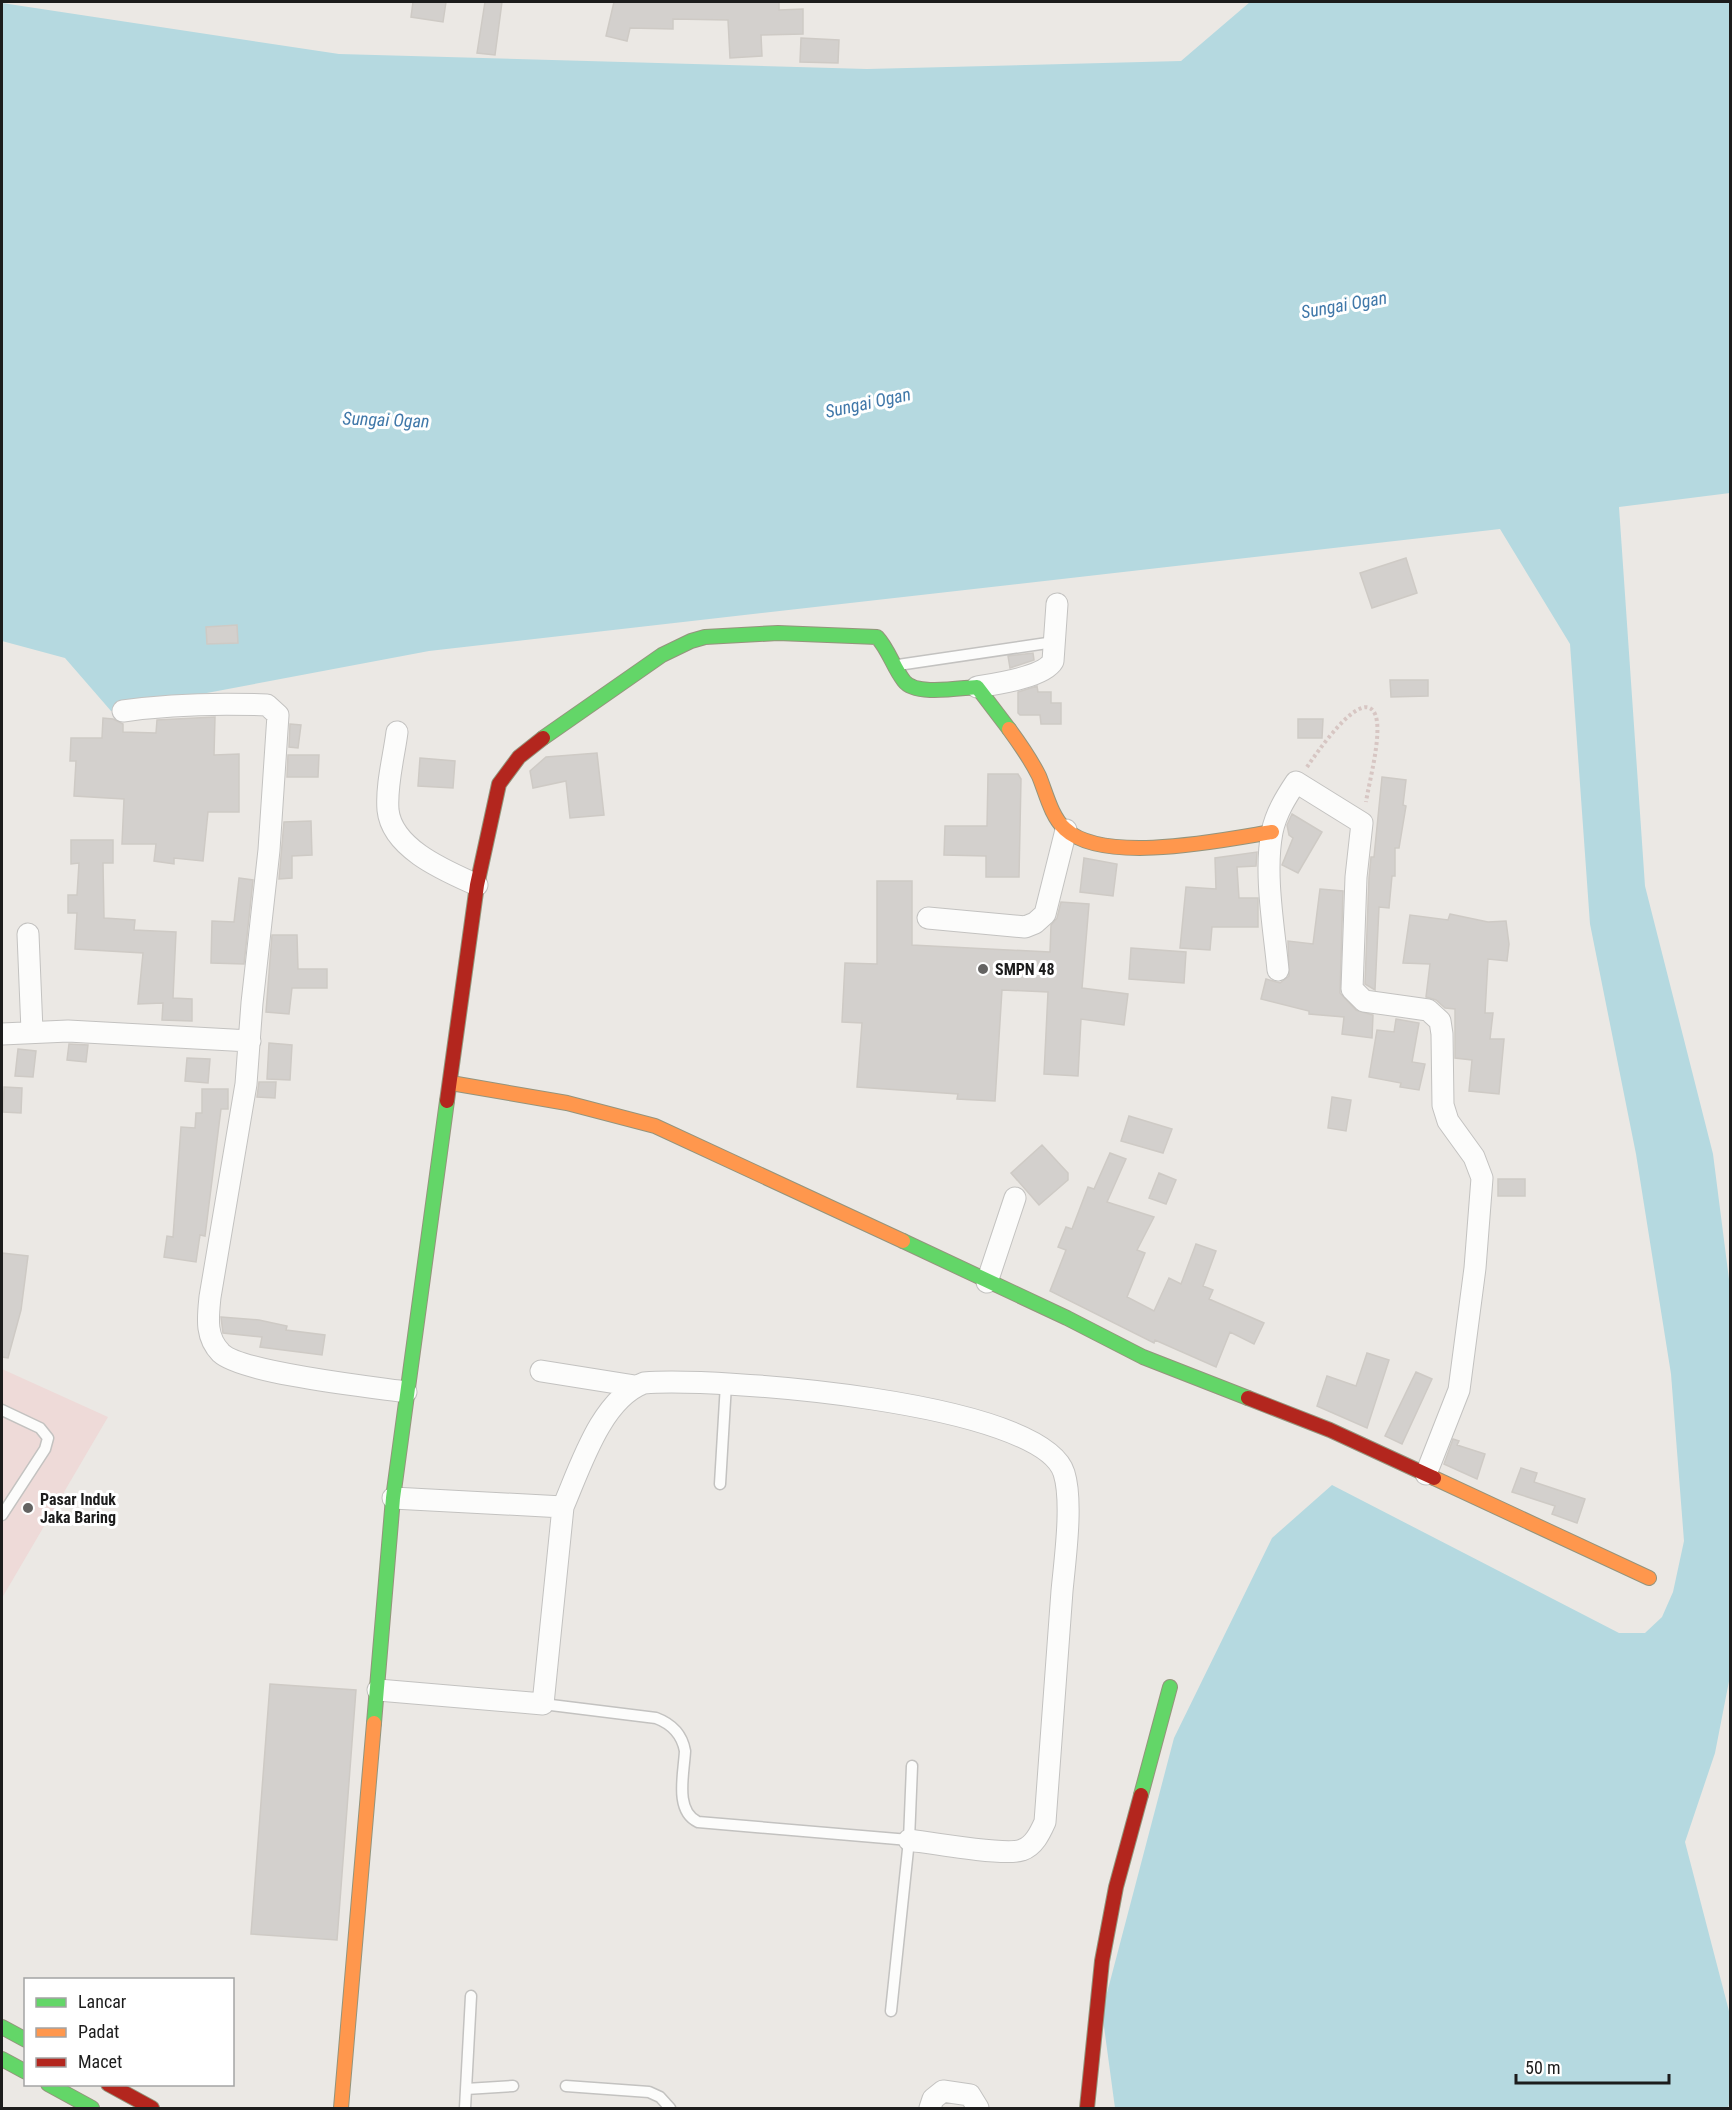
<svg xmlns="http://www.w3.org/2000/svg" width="1732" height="2110" font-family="'Roboto Condensed',sans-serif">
	<rect width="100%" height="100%" fill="#ebe8e4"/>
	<!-- commercial -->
	<path fill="#eedad8" d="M2,1369L108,1417L2,1598Z"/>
	<!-- water -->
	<path fill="#b5d9e0" d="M1250,2H1730V493L1619,507L1645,886L1713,1154L1730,1287V1676L1715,1753L1685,1842L1730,2015V2100L1728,2108H1115L1102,2012L1174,1738L1272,1538L1332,1485L1619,1633H1645L1662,1617L1673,1592L1684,1541L1671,1374L1636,1154L1590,924L1570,644L1500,529L429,651L111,711L65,658L2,641V3L339,54L867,69L1181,61Z"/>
	<!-- building -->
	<path fill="#d3d0cd" stroke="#cecac5" stroke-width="1.5" d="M413,2H446L443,22L411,17Z
		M485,2H502L495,55L477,53Z
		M614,2H779V10L803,9V34L761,35L762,56L730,58L728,20L673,19V29L630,28L627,41L606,36Z
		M801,38L839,40L838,63L800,62Z
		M1406,558L1417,593L1372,608L1360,573Z
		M237,625L238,643L207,644L206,627Z
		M1033,653L1034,660L1010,668L1008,656Z
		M1390,680H1428V696L1391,697Z
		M1037,686L1038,692H1051V703H1061V724H1041L1040,715H1020L1018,713V692Z
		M215,717L214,755L239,754V812H208L203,861L174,858V864L154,861L156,844H122L124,799L74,796L76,761H70L71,738H102L103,718L113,719L123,724V732L156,733L157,720Z
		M1298,719H1323L1322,738H1298Z
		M290,724L301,725L298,748L289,747Z
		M597,753L604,815L570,818L566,781L533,788L530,771L546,757Z
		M288,755H319L318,777H287Z
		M420,758L455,761L453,788L418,786Z
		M988,774H1018L1021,779L1019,877H986V856L944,855L945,826H987Z
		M1382,777L1406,780L1403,805L1406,806L1399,848H1395V876H1392L1389,908L1379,907L1375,990L1365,984L1369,878L1371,857H1374Z
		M1292,814L1322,832L1298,873L1282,865L1293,838L1289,835L1287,825Z
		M311,821L312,855L292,856V878L279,879L284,822Z
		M71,840H113V863H103L104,918L135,920L134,930L176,932L173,998L192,999V1021L162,1020L163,1003L138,1004L143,953L75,949L77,913H68V895H77L79,863L71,864Z
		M1257,852L1256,866L1237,867L1239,898H1258V927H1212L1210,950L1180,948L1186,887L1216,889L1215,858Z
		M1084,858L1117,864L1113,896L1080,892Z
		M239,878L253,880L244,964L211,963L212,921L234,922Z
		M877,881H912V945L1050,952L1051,925L1057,918L1061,902L1089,904L1082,988L1128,994L1124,1025L1081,1019L1078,1076L1044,1074L1048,992L1002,990L995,1101L957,1099L958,1094L857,1087L862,1023L842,1022L845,963L877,964Z
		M1320,889L1343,891L1340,993L1356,1010L1373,1015L1372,1038L1342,1034L1344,1017L1309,1014V1011L1261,999L1266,979L1280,983L1289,976L1288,941L1313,944Z
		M1450,914L1488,922L1506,921L1509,944L1507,961L1488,959L1485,1013H1493L1490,1039H1504L1499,1094L1469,1091L1472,1060L1455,1058V1009L1445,1008L1436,1000L1426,997L1430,964L1403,963L1410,915L1448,920Z
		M272,935H297L298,969H327V988H292L289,1014L266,1012Z
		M1131,948L1186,952L1184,983L1129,979Z
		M1396,1019L1419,1023L1412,1062L1425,1064L1419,1090L1400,1087L1401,1083L1369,1077L1377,1030L1394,1032Z
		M269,1043L292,1045L290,1080L267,1079Z
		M69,1044L88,1045L86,1062L67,1060Z
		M18,1049L36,1051L33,1077L15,1076Z
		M187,1058L210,1059L208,1083L185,1081Z
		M259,1082H276L275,1098L257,1097Z
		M4,1087L22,1088L21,1113L3,1112Z
		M202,1089H228V1109H221L205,1236L200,1235L196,1262L164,1257L167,1236L173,1237L181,1127L195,1128L196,1113H202Z
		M1332,1097L1351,1100L1346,1131L1328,1128Z
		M1129,1116L1172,1129L1163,1153L1121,1141Z
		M1042,1145L1068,1173V1180L1039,1205L1011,1173Z
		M1110,1153L1126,1159L1107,1202L1154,1217L1137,1250L1145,1253L1127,1297L1154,1311L1169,1278L1181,1284L1196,1244L1216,1251L1203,1286L1213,1290L1209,1299L1264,1323L1254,1344L1230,1332L1216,1367L1155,1340L1154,1343L1050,1291L1066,1250L1058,1247L1066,1227L1072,1229L1088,1187L1094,1189Z
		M1159,1173L1176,1180L1166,1204L1149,1198Z
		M1498,1179H1525V1196H1498Z
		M2,1253L28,1256L21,1310L8,1358L2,1357Z
		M221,1317L259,1320L287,1326L286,1330L325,1335L322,1355L260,1347L262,1337L223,1333Z
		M1367,1353L1389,1360L1367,1428L1317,1406L1327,1376L1356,1386Z
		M1416,1372L1432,1379L1402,1444L1385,1436Z
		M1453,1439L1459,1441L1457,1445L1485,1454L1477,1479L1444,1464Z
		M1521,1468L1537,1473L1534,1482L1585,1499L1577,1523L1552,1514L1555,1506L1512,1492Z
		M270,1684L356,1690L337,1940L251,1934Z"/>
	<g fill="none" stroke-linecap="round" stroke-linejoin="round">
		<defs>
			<path id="lane" d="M898,665L1054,642
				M2,1410L40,1428L48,1438L45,1449L2,1515
				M720,1484L726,1384
				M543,1704L656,1718C672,1724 682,1734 685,1751C684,1773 674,1811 698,1822L909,1840L912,1766
				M891,2011L909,1840
				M566,2086L649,2092L660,2097L670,2108
				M466,2089L513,2086
				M465,2108L471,1996"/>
			<path id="street" d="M977,687C996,684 1044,677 1053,661L1057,604
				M123,711C171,704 218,703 267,705L278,715L269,850L252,1003L246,1084L210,1297C208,1317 205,1337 221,1353C242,1373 371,1387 406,1392
				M397,732C394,756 386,785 388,810C392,849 446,871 477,885
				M928,918L1025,927L1035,923L1045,914L1066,830
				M28,934L32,1031
				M1278,970C1274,928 1264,874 1272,832C1276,813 1286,797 1296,782L1362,823L1356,877L1352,989L1364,1001L1428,1010L1440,1021L1442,1034L1443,1105L1448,1121L1474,1157L1482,1178L1475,1268L1459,1390L1426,1474
				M2,1034L68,1031L250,1041
				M987,1282L1015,1198
				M541,1371L635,1386
				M393,1498L563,1507C580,1468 601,1399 644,1383C713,1377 1042,1401 1064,1473C1073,1502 1065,1559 1062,1591C1057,1668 1051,1745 1045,1822C1040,1833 1034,1846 1022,1850C1006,1856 930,1843 909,1840
				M378,1690L543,1704L563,1507
				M930,2108L933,2099L943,2091L970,2095L978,2108"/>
			<path id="fast" d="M543,738L662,655L691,641L705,637L778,633L877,637C889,650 893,667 904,681C915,696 959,688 977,687L1009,729
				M903,1241L1067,1318L1143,1357L1248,1398
				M374,1723L393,1498L447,1101
				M1141,1795L1170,1687
				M2,2027L26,2040
				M2,2059L26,2072
				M48,2084L92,2108"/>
			<path id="slow" d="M1009,729C1020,744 1031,760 1039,776C1046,793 1051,816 1065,829C1104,865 1223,840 1272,832
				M451,1083L567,1103L655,1126L903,1241
				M1434,1478L1649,1578
				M341,2108L374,1723"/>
			<path id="jam" d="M447,1101L477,885L499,784L519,757L543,738
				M1248,1398L1330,1430L1434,1478
				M108,2084L152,2108
				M1087,2108L1102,1961L1116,1887L1141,1795"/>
		</defs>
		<!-- lane casing -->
		<use href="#lane" stroke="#c3c2c0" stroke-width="13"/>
		<!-- street casing -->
		<use href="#street" stroke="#c3c2c0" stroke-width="23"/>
		<!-- fast casing -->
		<use href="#fast" stroke="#94947c" stroke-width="16"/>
		<!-- slow casing -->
		<use href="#slow" stroke="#94947c" stroke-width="16"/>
		<!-- jam casing -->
		<use href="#jam" stroke="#94947c" stroke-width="16"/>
		<!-- path -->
		<path stroke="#d7c6c3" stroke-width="4" stroke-dasharray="3 3" stroke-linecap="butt" d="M1307,767C1314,757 1362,685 1375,714C1383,732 1369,782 1366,802"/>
		<!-- lane -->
		<use href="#lane" stroke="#fcfcfb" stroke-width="10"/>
		<!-- street -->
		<use href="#street" stroke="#fcfcfb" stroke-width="21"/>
		<!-- fast -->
		<use href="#fast" stroke="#63d668" stroke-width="14"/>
		<!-- slow -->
		<use href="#slow" stroke="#ff974d" stroke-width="14"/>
		<!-- jam -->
		<use href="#jam" stroke="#b3261e" stroke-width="14"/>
	</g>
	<!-- markers -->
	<g fill="#646362" stroke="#fff" stroke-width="2">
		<circle cx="983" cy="969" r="6"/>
		<circle cx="28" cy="1508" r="6"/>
	</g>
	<g text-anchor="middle" stroke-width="6" stroke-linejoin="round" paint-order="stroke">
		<!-- poi labels -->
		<g font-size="16" font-weight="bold" fill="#1c1c1c" stroke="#fff" text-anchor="start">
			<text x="995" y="975">SMPN 48</text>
			<text x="40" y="1505">Pasar Induk<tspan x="40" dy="18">Jaka Baring</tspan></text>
		</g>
		<!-- water labels -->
		<g font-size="18" font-style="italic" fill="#4078a9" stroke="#fff">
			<text transform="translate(1344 305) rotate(-10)" y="6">Sungai Ogan</text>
			<text transform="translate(868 403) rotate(-12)" y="6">Sungai Ogan</text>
			<text transform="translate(386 420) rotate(2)" y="6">Sungai Ogan</text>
		</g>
	</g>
	<!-- border -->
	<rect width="1732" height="2110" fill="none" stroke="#1c1c1c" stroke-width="6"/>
	<!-- legend -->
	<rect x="24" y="1978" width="210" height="108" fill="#ffffff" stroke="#a4a4a4" stroke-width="1.5"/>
	<rect x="36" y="1998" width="30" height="9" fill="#63d668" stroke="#a4a4a4" stroke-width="1.5"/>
	<text x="78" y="2008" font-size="18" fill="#1c1c1c">Lancar</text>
	<rect x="36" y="2028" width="30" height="9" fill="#ff974d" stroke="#a4a4a4" stroke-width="1.5"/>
	<text x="78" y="2038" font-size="18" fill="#1c1c1c">Padat</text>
	<rect x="36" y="2058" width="30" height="9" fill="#b3261e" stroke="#a4a4a4" stroke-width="1.5"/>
	<text x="78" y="2068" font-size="18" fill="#1c1c1c">Macet</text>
	<!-- scale -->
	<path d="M1516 2074v9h153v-9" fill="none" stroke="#1c1c1c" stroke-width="3"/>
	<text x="1525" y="2074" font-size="18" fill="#1c1c1c" stroke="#ffffff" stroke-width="4.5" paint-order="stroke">50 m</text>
</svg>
